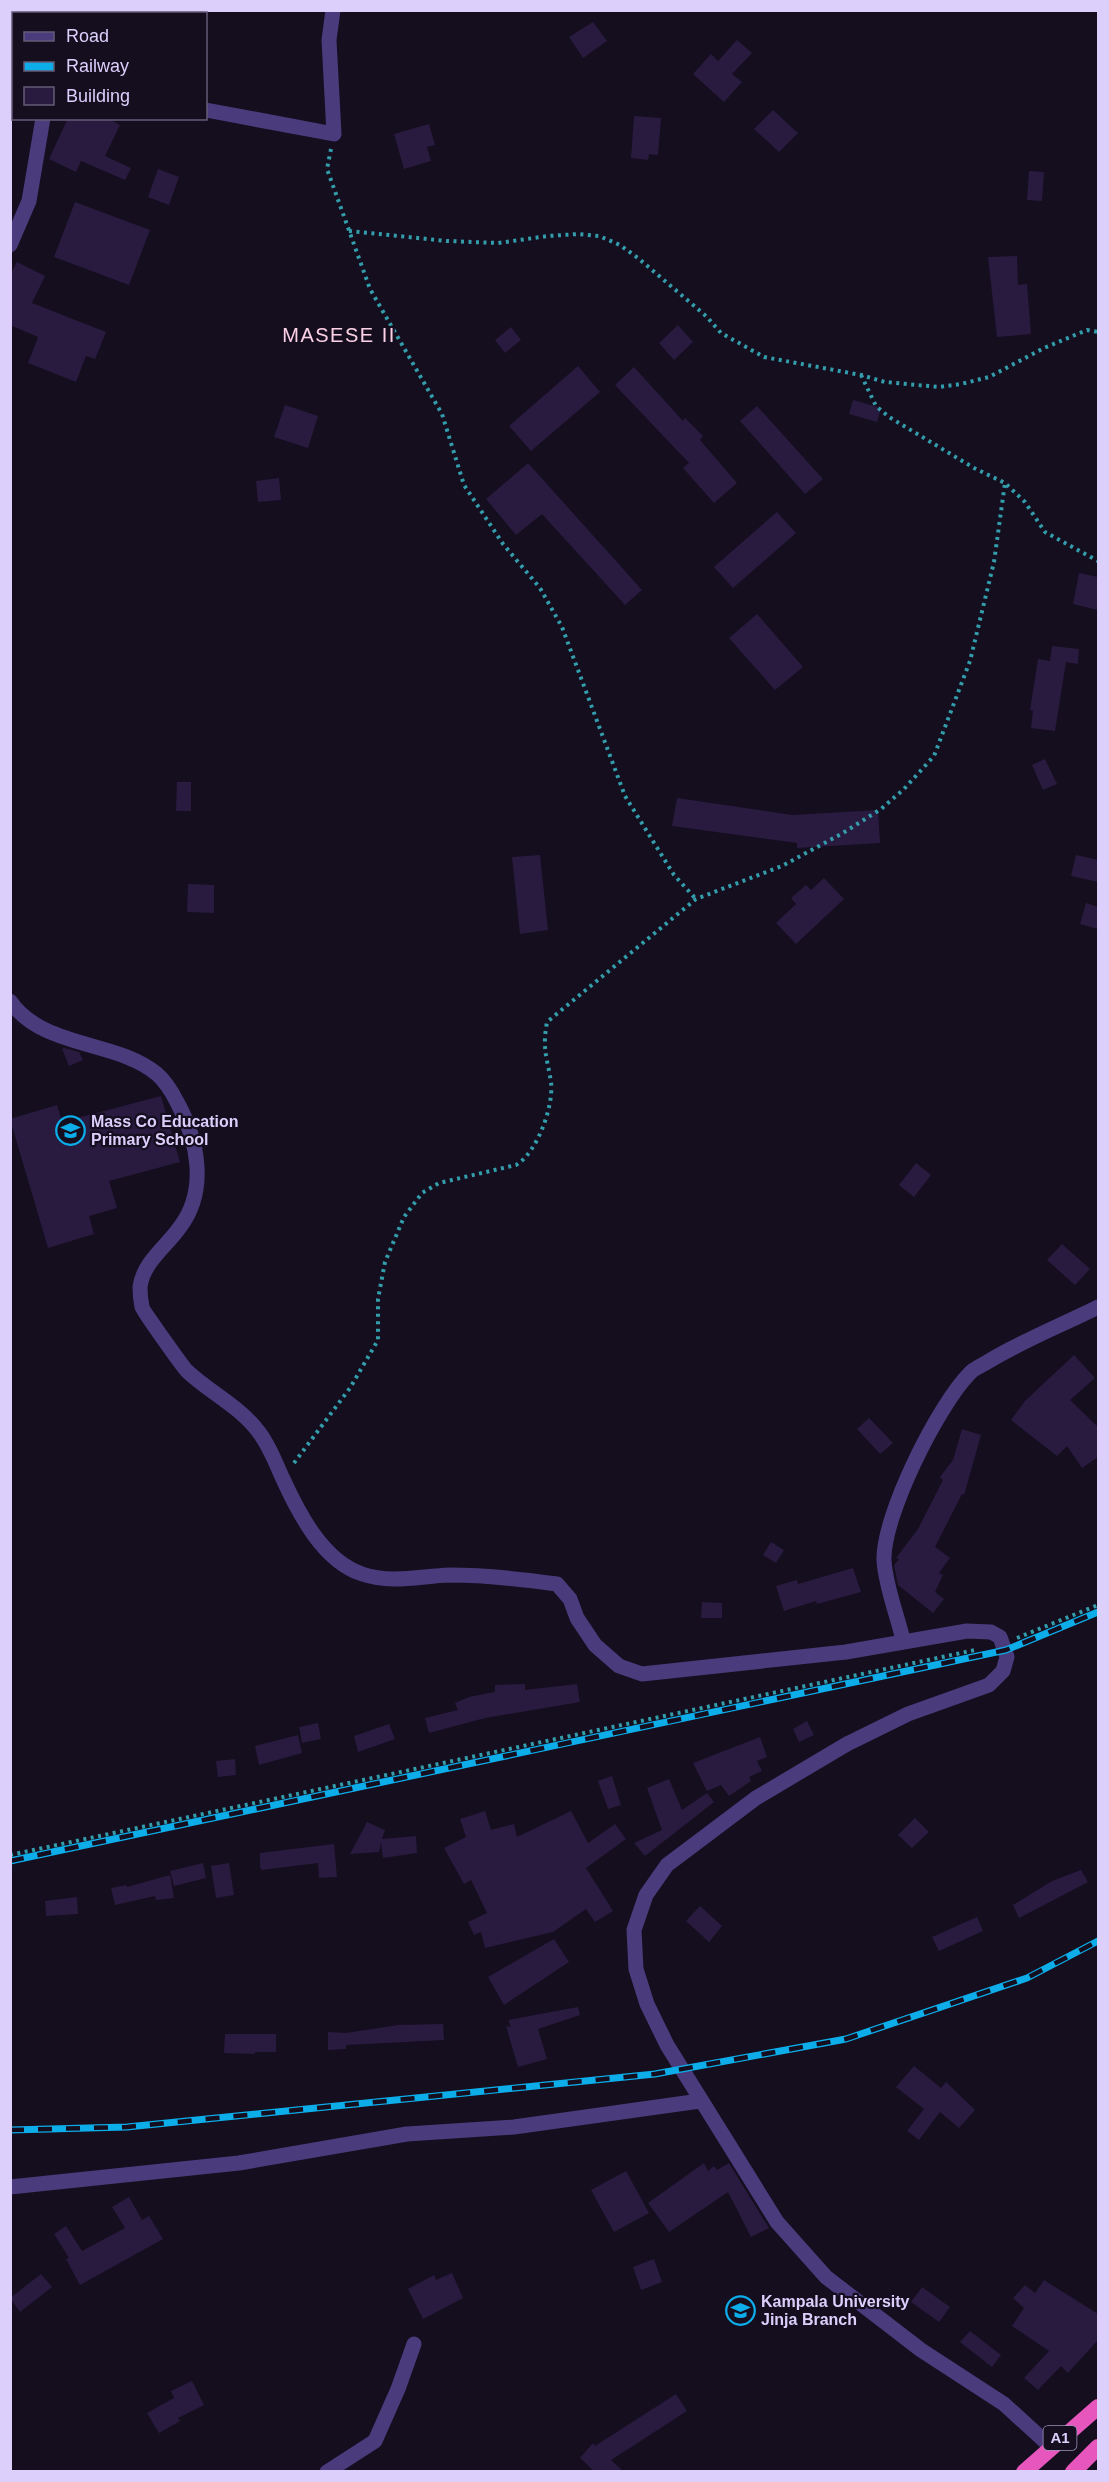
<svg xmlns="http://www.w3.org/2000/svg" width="1109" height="2482" font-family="Helvetica,sans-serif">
	<rect width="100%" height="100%" fill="#140e1f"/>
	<!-- building -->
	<path fill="#291b3f" d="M593,22L607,41L583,58L569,37Z
		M737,40L752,53L732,74L742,82L724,102L693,74L711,54L718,61Z
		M773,110L798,133L779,152L754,129Z
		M634,116L661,118L658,155L649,154L648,160L631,158Z
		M68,118H107L120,125L105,156L131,168L125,180L81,161L76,172L49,159Z
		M429,124L435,145L427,147L431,161L404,169L394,134Z
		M158,169L179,177L169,205L148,197Z
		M1029,171L1044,172L1042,201L1027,200Z
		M75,202L150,230L129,285L54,257Z
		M1017,256L1018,285L1027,284L1031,334L997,337L988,257Z
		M17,262L45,276L32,303L106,332L95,359L86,356L76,382L28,363L38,337L10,325V275Z
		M678,325L693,342L674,360L659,343Z
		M511,327L521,340L505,353L495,340Z
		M578,366L600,392L531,451L509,426Z
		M634,367L683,421L685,418L703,436L700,440L737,483L714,503L683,468L689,463L615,385Z
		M853,400L881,408L877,422L849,414Z
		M285,405L318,416L308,448L274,437Z
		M757,406L823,479L805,494L740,421Z
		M528,463L642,590L625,605L542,514L516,535L486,499Z
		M279,478L281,500L258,502L256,481Z
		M777,512L796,533L733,588L714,567Z
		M1079,573L1098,577V610L1073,604Z
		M757,614L803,667L775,690L729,638Z
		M1052,646L1079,649L1078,664L1066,662L1055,731L1031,728L1033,711L1030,710L1038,659L1050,661Z
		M1045,759L1057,784L1043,790L1032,765Z
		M177,782H191V811H176Z
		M677,798L792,815L878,810L880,843L797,848V843L672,826Z
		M540,855L548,930L520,934L512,857Z
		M1076,855L1098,860V882L1071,876Z
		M824,878L844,899L796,944L776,923L796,904L791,898L806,885L811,890Z
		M188,884L214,885V913L187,912Z
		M1086,903L1098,907V929L1080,924Z
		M64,1048L79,1052L83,1060L69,1066L62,1049Z
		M161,1096L180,1162L109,1181L117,1208L89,1216L94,1234L48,1248L10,1119L57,1105L62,1122Z
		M916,1163L931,1175L914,1197L899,1185Z
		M1062,1244L1090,1269L1075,1285L1047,1260Z
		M1074,1355L1095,1378L1070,1400L1098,1427V1457L1082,1468L1067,1446L1057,1456L1011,1420L1025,1401Z
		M869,1418L893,1443L880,1454L857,1429Z
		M962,1429L981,1435L964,1495L962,1494L935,1547L950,1558L939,1573L943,1575L935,1592L944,1599L933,1613L898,1585L894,1565L899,1559L896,1558L918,1529L943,1480L940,1477L953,1460Z
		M771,1542L784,1550L776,1563L763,1555Z
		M853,1568L861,1592L817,1604L816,1601L784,1611L776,1586L797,1580L798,1584Z
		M702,1602L722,1603V1618H701Z
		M525,1684V1690L577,1684L580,1702L485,1718L429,1733L425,1718L458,1710L455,1703L469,1697L495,1692V1685Z
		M807,1721L814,1735L799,1742L793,1729Z
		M318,1723L321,1739L302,1743L299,1727Z
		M389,1724L395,1739L358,1752L354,1736Z
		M298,1735L302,1753L259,1765L255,1746Z
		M760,1737L767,1757L757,1761L762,1771L749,1777L751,1781L729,1796L721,1785L707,1791L693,1763Z
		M235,1759L236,1775L218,1777L216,1761Z
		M612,1776L621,1805L608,1809L598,1781Z
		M669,1779L682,1810L707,1793L714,1802L645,1856L634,1843L662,1830L647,1788Z
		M485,1811L491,1830L514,1824L517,1837L571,1811L588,1843L615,1824L626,1839L586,1868L613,1911L595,1922L586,1909L553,1932L485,1948L481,1932L474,1935L468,1922L487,1913L471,1880L464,1884L444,1848L466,1837L460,1819Z
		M915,1818L929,1832L912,1848L898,1835Z
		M367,1822L385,1830L382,1839L416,1836L417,1853L383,1858L381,1843L379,1852L350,1854Z
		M334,1844L337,1877L319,1878L318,1863L262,1870L260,1867V1853Z
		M203,1863L206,1878L174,1886L170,1871Z
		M229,1863L234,1895L216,1898L211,1866Z
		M1081,1870L1088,1882L1019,1918L1013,1905L1052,1881Z
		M170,1875L174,1898L156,1900L155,1896L115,1905L111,1888L126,1885L127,1887Z
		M77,1897L78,1914L46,1916L45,1901Z
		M700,1906L722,1926L709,1942L686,1921Z
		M977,1917L983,1931L939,1951L932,1937Z
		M554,1939L569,1962L504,2005L488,1977Z
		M578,2007L580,2015L538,2029L547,2059L518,2067L506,2026L511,2027L508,2020Z
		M443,2024L444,2040L346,2045V2049L328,2050V2032L346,2033L398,2025Z
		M225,2034H276V2052H255V2054L224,2053Z
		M914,2066L941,2088L946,2082L975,2110L959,2128L940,2112L919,2140L907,2131L924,2109L896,2087Z
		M704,2163L708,2171L714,2166L717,2170L729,2163L769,2228L751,2237L728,2192L669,2232L648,2203Z
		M626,2171L649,2213L614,2232L591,2190Z
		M129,2197L142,2220L149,2216L163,2239L80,2285L66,2259L69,2258L54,2234L66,2226L82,2251L125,2228L112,2207Z
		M654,2259L662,2282L641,2290L633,2267Z
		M452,2273L463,2298L423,2319L408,2289L434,2275L436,2280Z
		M41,2274L52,2287L20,2312L10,2298Z
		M1044,2280L1098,2314V2340L1068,2373L1061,2366L1038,2390L1024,2378L1049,2351L1012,2326L1024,2308L1013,2298L1025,2285L1035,2293Z
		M922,2287L950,2307L939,2322L911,2302Z
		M970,2331L1001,2355L992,2367L960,2342Z
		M192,2381L204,2405L178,2418L180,2421L159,2433L147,2413L174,2398L171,2391Z
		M676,2394L687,2411L611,2460L624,2472H595L580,2458L593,2443L595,2446Z"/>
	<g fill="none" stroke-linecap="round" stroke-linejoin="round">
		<!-- path -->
		<path stroke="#349dab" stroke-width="4" stroke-dasharray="3 4.5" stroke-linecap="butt" d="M331,149L327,169L370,289L442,414L464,485L503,544L540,588L562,627L625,796L674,875L696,899
			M349,231L447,241L498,243L548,236L578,234L599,236L620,245L638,258L706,316L721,333L764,357L861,375L885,382L939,387L961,384L989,377L1044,348L1087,330L1098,332
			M861,375L876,406L889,417L974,468L1005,483L1025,502L1045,532L1098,561
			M294,1463L350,1388L378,1340V1299L385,1262L404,1217L422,1193L439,1183L516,1165C537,1153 554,1106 551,1082C547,1057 542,1049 547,1022L696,899L782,866L843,833L881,809L904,789L934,756L970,661L994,562L1005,483
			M1017,1638L1098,1605
			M10,1855L975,1650"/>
		<!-- minor -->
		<path stroke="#493b7c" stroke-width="15" d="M10,80L14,81
			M206,110L334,134L329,40L333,10
			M10,245L29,201L43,118
			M10,1001C43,1049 117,1040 157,1074C165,1081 173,1094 177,1102C198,1140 208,1190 180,1227C167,1246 143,1262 140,1287C140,1292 141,1302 142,1307C143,1311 183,1367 187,1371C209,1392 239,1406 258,1431C270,1446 275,1462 283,1479C299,1514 323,1561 362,1574C392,1584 420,1576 450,1575C486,1575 521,1579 557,1584L570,1599L577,1618L595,1645L619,1666L642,1674L846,1652L967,1631L991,1632L1000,1637L1007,1657L1003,1671L989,1685L908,1714L847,1744L756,1798L667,1865L646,1895L634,1930L636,1969L647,2004L667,2045L777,2222L826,2277L921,2350L1004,2404L1050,2446
			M903,1640C897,1614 886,1588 884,1561C882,1517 938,1405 970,1373C974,1368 983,1365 989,1361C1024,1340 1062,1325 1098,1307
			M10,2187L239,2163L407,2134L514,2127L700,2101
			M327,2472L375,2441L398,2389L414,2344"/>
		<!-- trunk -->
		<path stroke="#e656bc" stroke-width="16" d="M1024,2472L1098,2407
			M1073,2472L1098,2447"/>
		<defs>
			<path id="rail" d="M10,1861L1006,1650L1098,1612
				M10,2130L127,2127L655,2074L846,2039L1027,1978L1098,1941"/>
		</defs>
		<!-- rail casing -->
		<use href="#rail" stroke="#0dadea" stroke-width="7"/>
		<!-- rail -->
		<use href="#rail" stroke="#140e1f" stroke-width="4.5" stroke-dasharray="14" stroke-linecap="butt"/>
	</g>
	<!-- icons -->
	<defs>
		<symbol id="school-ring" viewBox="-11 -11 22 22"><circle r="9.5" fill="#140e1f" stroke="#0dadea" stroke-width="1.5"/><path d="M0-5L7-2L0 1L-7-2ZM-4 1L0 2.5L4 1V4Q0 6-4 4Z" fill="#0dadea"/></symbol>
		<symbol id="university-ring" viewBox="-11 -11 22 22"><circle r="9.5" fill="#140e1f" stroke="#0dadea" stroke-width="1.5"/><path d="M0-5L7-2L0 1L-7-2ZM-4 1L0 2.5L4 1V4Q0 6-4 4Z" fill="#0dadea"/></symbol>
	</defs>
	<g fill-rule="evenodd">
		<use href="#school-ring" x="54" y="1114" width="33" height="33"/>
		<use href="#university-ring" x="724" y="2294" width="33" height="33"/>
	</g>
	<g text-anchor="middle" stroke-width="4.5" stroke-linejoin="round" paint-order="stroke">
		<!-- shield labels -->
		<rect fill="#140e1f" stroke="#a095ba" stroke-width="1.5" x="1043.5" y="2426" width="33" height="24" rx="4.5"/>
		<g font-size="15" font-weight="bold" fill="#dccffc">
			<text x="1060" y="2443">A1</text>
		</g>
		<!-- poi labels -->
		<g font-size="16" font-weight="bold" fill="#dccffc" stroke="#140e1f" text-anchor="start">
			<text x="91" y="1127">Mass Co Education<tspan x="91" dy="18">Primary School</tspan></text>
			<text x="761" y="2307">Kampala University<tspan x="761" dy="18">Jinja Branch</tspan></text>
		</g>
		<!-- quarter labels -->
		<g font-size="20" letter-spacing="1.5" fill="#fcd1e5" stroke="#140e1f">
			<text x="339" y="342">MASESE II</text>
		</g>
	</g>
	<!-- border -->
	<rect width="1109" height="2482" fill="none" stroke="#dccffc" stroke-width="24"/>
	<!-- legend -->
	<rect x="12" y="12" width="195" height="108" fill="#140e1f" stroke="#645b77" stroke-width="1.5"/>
	<rect x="24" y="32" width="30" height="9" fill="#493b7c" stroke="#645b77" stroke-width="1.5"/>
	<text x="66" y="42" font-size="18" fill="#dccffc">Road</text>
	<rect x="24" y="62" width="30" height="9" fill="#0dadea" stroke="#645b77" stroke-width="1.5"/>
	<text x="66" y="72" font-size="18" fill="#dccffc">Railway</text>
	<rect x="24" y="87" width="30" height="18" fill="#291b3f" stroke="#645b77" stroke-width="1.5"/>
	<text x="66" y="102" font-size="18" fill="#dccffc">Building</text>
</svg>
